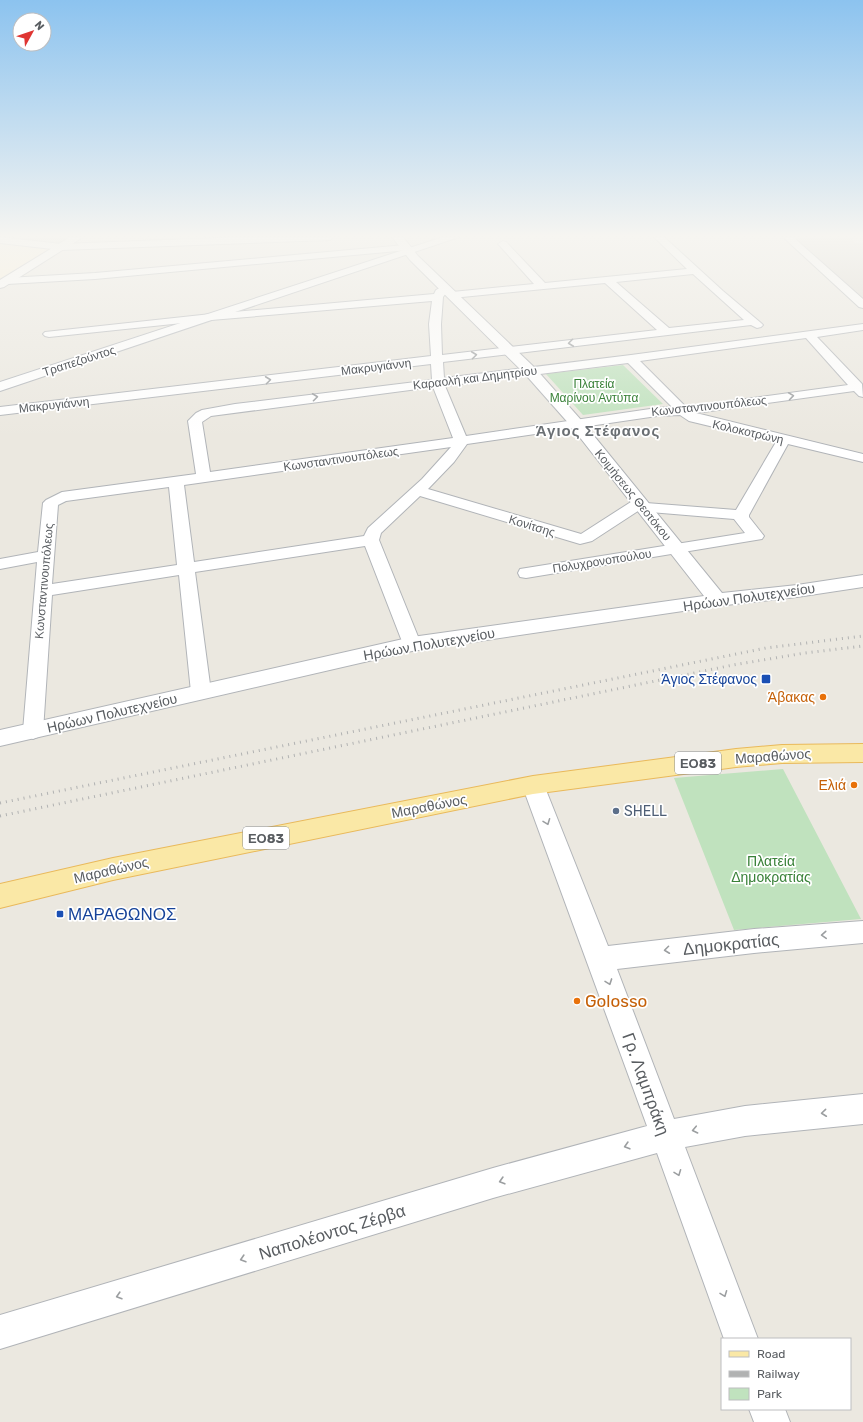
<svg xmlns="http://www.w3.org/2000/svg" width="863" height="1422" font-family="Rubik,sans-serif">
	<rect width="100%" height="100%" fill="#ebe8e0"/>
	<!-- commercial -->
	<path fill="#fcf0d5" d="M0,243L50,250L0,281Z"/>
	<!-- industrial -->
	<path fill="#dddad5" d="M0,237H70L57,245Z"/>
	<!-- education -->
	<path fill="#dbd7cf" d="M791,237H851L854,243H863V301Z"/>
	<!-- green -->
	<path fill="#c0e2be" d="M623,365L663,404L583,415L546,374Z
		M783,769L861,919L734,930L674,778Z"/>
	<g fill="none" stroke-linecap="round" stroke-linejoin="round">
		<defs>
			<path id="minor" d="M0,237L61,244L244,237H334L330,240L61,250L0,243Z
				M654,237H664L723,291L761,323L763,325L761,327L757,328L751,325L443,362L444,378L631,355L863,324V330L817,337L862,384L863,397L859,396L854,391L696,413L863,454V462L788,444L749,515V517L764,536L762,539L526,578L520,577L518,573L520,569L745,533L734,519L638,511L592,541L580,544L420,496L381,533L379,540L421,644L419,648L412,650L405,648L403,644L365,546L195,572L211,692L208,697L201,699L194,697L191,692L179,575L52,595L43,731L40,736L33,739L26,736L23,731L37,562L0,569V559L38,552L43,503L46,500L62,492L196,474L188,421L196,413L202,410L235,404L432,380L431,364L0,415V407L431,356L429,324L432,301L211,320L49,337L45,336L43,334L45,332L211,314L434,294L436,290L445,285L450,288L443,297L441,324L442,355L657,330L605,283L452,298L447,295L452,292L534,284L500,246L498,244L503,241L506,242L545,283L687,269ZM693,274L744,320L669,328L616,282ZM806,338L848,385L686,407L640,361ZM628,363L672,407L657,408L466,436L445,386ZM433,387L453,438L210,472L202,422L211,416ZM680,415L689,421L776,442L736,510L646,503L644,500L639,498L634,500L581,534L428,489L454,462L467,444L657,416ZM451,447L422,479L368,528L364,536L194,562L184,485ZM169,487L177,565L52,584L58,505L66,501Z
				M783,237H793L863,299V308L859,307Z
				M405,245L408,246L410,248L408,250L95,279L7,284L2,281L7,278L95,273Z
				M533,777L541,779L544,785L608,946L754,929L863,921V943L754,953L617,969L674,1119L745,1106L863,1094V1124L745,1136L685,1147L758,1339H724L657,1153L493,1198L0,1349V1315L493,1168L647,1126L522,785L525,779Z
				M749,1409H785L790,1422H754Z"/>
			<path id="tertiary" d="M70,237H83L4,287L0,288V280Z
				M392,237H403L418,256L535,368L581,420L722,593L797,585L863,575V587L797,597L717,606L412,651L0,746V730L412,637L704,596L571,426L525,374L410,260Z"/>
			<path id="secondary" d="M443,237H459L0,391V382Z"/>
			<path id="primary" d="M863,744V762L782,763L736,767L533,794L113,880L0,908V884L113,858L533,776L736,749L782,745Z"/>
		</defs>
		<!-- minor casing -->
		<use href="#minor" stroke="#b1b4b8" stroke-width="2"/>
		<!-- tertiary casing -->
		<use href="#tertiary" stroke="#b1b4b8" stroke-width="2"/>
		<!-- secondary casing -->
		<use href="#secondary" stroke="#b2b6bb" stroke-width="2"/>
		<!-- primary casing -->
		<use href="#primary" stroke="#e9b95b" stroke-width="2"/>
		<!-- minor -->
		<use href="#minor" fill="#fff" fill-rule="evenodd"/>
		<!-- tertiary -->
		<use href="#tertiary" fill="#fff" fill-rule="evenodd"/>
		<!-- secondary -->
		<use href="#secondary" fill="#fff" fill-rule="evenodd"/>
		<!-- primary -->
		<use href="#primary" fill="#fae8a6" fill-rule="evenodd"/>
		<!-- rail -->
		<path stroke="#b1b2b2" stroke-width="3" stroke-dasharray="1 5" stroke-linecap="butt" d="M0,803L766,648L863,636
			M0,816L733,665L805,653L863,646"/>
	</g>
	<!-- one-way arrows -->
	<defs><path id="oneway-chevron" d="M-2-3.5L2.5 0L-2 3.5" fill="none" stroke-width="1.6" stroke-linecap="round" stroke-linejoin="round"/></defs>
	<g stroke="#9b9ea0">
		<use href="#oneway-chevron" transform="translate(571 343) rotate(173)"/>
		<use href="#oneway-chevron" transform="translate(474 355) rotate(-7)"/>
		<use href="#oneway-chevron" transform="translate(268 380) rotate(-7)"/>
		<use href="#oneway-chevron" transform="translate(791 396) rotate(-8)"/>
		<use href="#oneway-chevron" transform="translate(315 397) rotate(-7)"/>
		<use href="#oneway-chevron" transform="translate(547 822) rotate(69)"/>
		<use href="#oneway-chevron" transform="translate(824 935) rotate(176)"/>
		<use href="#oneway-chevron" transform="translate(667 950) rotate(173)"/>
		<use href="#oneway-chevron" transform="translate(609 982) rotate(70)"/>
		<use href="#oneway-chevron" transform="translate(824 1113) rotate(174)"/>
		<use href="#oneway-chevron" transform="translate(695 1130) rotate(168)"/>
		<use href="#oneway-chevron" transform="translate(627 1146) rotate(164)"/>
		<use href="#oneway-chevron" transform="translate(678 1173) rotate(69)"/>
		<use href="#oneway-chevron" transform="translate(502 1181) rotate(164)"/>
		<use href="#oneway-chevron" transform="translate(243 1259) rotate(163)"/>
		<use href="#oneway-chevron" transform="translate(724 1294) rotate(69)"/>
		<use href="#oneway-chevron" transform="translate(119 1296) rotate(163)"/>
	</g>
	<!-- sky -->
	<linearGradient id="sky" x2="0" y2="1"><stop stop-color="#8cc3ef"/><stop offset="0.54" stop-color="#f6f5f1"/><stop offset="1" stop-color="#f6f5f1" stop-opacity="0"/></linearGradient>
	<rect width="863" height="437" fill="url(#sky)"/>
	<!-- markers -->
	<g fill="#1a4fb4" stroke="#fff" stroke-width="1.5">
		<rect x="761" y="674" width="10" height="10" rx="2"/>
		<rect x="56" y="910" width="8" height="8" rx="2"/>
	</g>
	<g fill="#e8710a" stroke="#fff" stroke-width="1.5">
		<circle cx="823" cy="697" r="4"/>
		<circle cx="854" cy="785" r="4"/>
		<circle cx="577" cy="1001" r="4"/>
	</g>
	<circle fill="#5c6f8a" stroke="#fff" stroke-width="1.5" cx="616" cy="811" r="4"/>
	<g text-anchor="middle" stroke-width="3.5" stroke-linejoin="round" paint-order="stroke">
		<!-- far-street labels -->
		<g font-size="12" fill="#595d61" stroke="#fff">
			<text transform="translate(79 361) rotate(-18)" y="4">Τραπεζούντος</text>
			<text transform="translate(376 367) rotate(-7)" y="4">Μακρυγιάννη</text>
			<text transform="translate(475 378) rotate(-7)" y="4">Καραολή και Δημητρίου</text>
			<text transform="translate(54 405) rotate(-6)" y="4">Μακρυγιάννη</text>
			<text transform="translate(709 406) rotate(-6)" y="4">Κωνσταντινουπόλεως</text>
			<text transform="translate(748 432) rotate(13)" y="4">Κολοκοτρώνη</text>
			<text transform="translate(341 459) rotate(-8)" y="4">Κωνσταντινουπόλεως</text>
			<text transform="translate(633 495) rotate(51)" y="4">Κοιμήσεως Θεοτόκου</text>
			<text transform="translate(532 526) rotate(17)" y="4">Κονίτσης</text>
			<text transform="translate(602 561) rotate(-9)" y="4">Πολυχρονοπούλου</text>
			<text transform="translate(44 581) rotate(-85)" y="4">Κωνσταντινουπόλεως</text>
		</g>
		<!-- far-park labels -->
		<g font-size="12" fill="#398138" stroke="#fff">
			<text x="594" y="388">Πλατεία<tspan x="594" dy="14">Μαρίνου Αντύπα</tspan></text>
		</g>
		<!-- shield labels -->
		<g fill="#fff" stroke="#8b8e90" stroke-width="1">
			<rect x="675" y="752" width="46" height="22" rx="3"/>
			<rect x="243" y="827" width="46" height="22" rx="3"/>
		</g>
		<g font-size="13" font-weight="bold" fill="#595d61">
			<text x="698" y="768">ΕΟ83</text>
			<text x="266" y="843">ΕΟ83</text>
		</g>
		<!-- street labels -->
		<g font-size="14" fill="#595d61" stroke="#fff">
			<text transform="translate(749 597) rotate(-8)" y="5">Ηρώων Πολυτεχνείου</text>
			<text transform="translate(429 644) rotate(-10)" y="5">Ηρώων Πολυτεχνείου</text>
			<text transform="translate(112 713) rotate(-13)" y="5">Ηρώων Πολυτεχνείου</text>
			<text transform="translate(773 756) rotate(-4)" y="5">Μαραθώνος</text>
			<text transform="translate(429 806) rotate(-11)" y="5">Μαραθώνος</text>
			<text transform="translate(111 870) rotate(-13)" y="5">Μαραθώνος</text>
		</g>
		<!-- transit labels -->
		<g font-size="14" fill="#164399" stroke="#fff" text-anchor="end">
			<text x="757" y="684">Άγιος Στέφανος</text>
		</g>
		<!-- food labels -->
		<g font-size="14" fill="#c56008" stroke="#fff" text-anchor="end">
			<text x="815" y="702">Άβακας</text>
			<text x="846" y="790">Ελιά</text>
		</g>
		<!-- service labels -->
		<g font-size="14" fill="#4e5e75" stroke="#fff" text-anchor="start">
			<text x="624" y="816">SHELL</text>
		</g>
		<!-- park labels -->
		<g font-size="14" fill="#398138" stroke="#fff">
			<text x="771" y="866">Πλατεία<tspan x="771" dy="16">Δημοκρατίας</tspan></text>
		</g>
		<!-- far-district labels -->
		<g font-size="15" font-weight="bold" letter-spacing="1" fill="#6a6f73" stroke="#fff">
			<text x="598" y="436">Άγιος Στέφανος</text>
		</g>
		<!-- near-transit labels -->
		<g font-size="17" fill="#164399" stroke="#fff" text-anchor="start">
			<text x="68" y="920">ΜΑΡΑΘΩΝΟΣ</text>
		</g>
		<!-- near-street labels -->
		<g font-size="17" fill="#595d61" stroke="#fff">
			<text transform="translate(731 944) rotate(-6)" y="6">Δημοκρατίας</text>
			<text transform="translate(646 1084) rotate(70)" y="6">Γρ. Λαμπράκη</text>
			<text transform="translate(332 1232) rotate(-17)" y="6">Ναπολέοντος Ζέρβα</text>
		</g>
		<!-- near-food labels -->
		<g font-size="17" fill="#c56008" stroke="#fff" text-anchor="start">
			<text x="585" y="1007">Golosso</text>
		</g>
	</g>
	<!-- legend -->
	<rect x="721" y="1338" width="130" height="72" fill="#ffffff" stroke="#bdbec0"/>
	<rect x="729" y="1351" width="20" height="6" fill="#fae8a6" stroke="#bdbec0"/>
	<text x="757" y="1358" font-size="12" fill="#595d61">Road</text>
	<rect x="729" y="1371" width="20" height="6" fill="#b1b2b2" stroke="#bdbec0"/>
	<text x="757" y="1378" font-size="12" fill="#595d61">Railway</text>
	<rect x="729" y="1388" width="20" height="12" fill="#c0e2be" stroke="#bdbec0"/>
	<text x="757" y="1398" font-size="12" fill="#595d61">Park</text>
	<!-- north arrow -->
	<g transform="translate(32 32) rotate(50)"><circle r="19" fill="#ffffff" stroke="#bdbec0"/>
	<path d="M0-3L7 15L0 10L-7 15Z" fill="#df3532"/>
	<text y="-6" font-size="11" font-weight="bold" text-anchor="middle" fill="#595d61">N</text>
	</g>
</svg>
